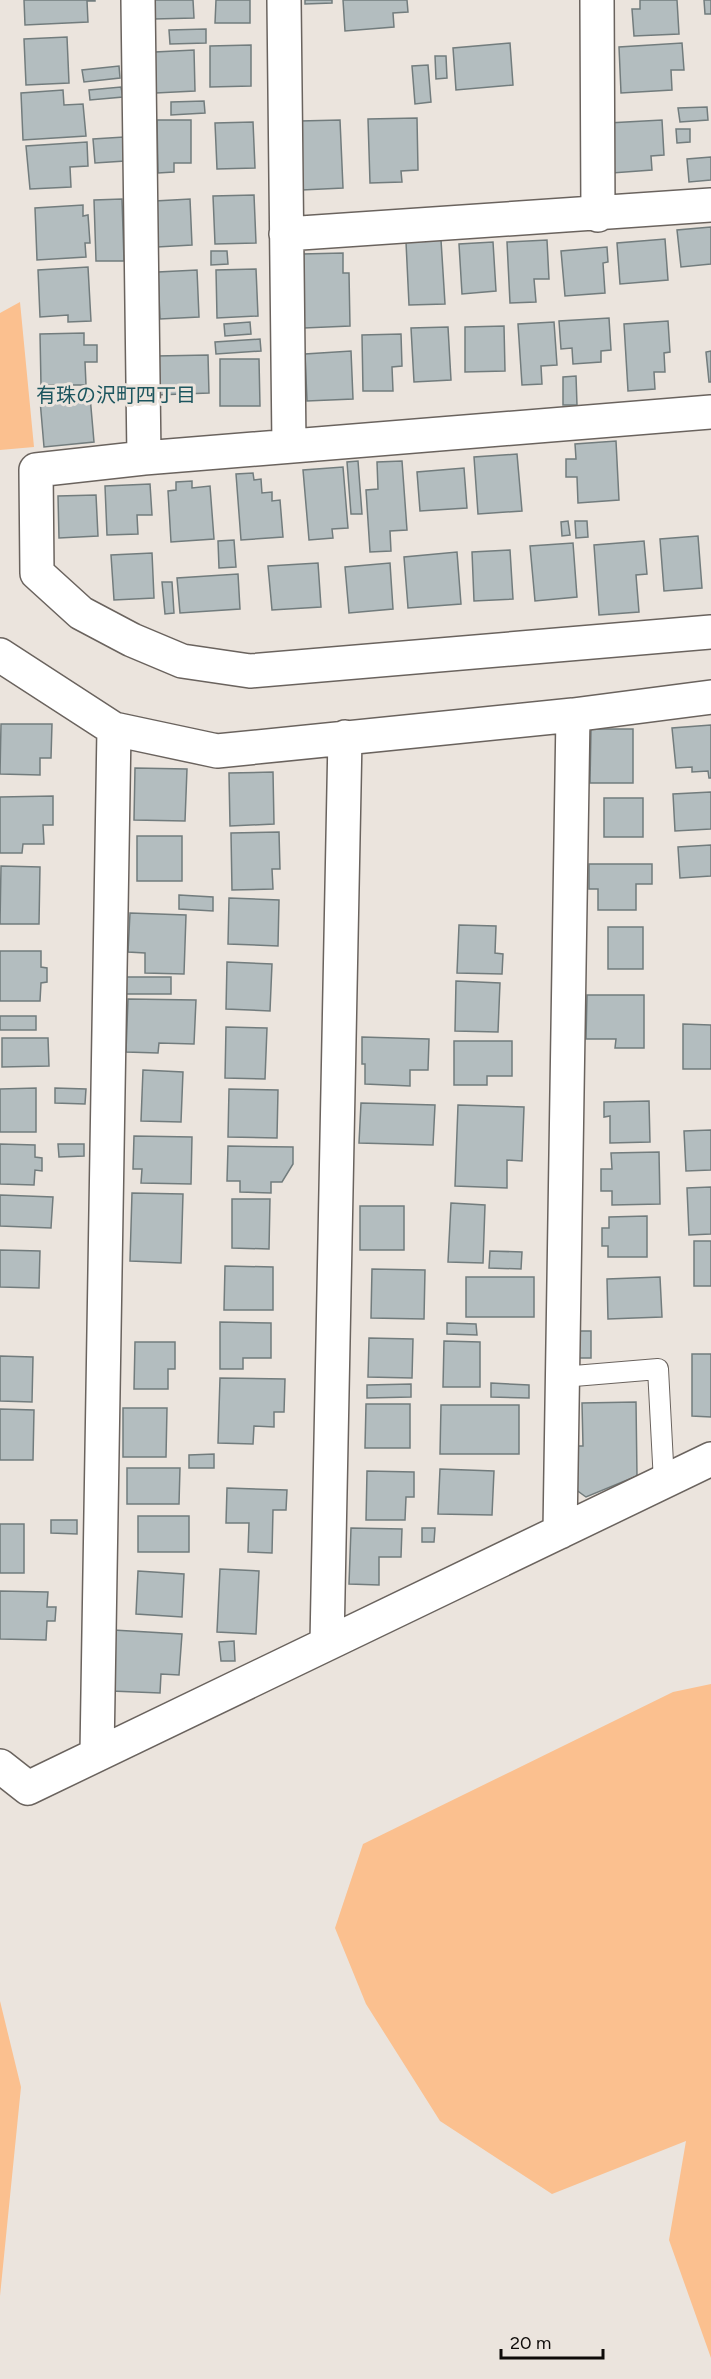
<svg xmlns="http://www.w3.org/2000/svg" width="711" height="2379" font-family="Figtree,'Noto Sans JP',sans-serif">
	<rect width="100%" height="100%" fill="#ebe4dd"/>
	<!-- green -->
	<path fill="#fbc08f" d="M20,302L34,447L0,450V313Z
		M711,1684V2358L669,2240L686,2141L552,2194L440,2121L366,2004L335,1928L363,1844L673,1692Z
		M0,2001L21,2087L0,2296Z"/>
	<!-- building -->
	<path fill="#b3bdbf" stroke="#727c7d" stroke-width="1.5" d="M24,0H95V1H87L88,22L25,25Z
		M154,0H193L194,18L154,19Z
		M216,0H250V23H215Z
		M305,0H332V3L305,4Z
		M343,0H407L408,12L393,13L394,27L345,31Z
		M640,0H677L679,34L634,36L632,9H640Z
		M704,0H711V14H705Z
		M206,29V43L170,44L169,30Z
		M67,37L69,83L26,85L24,39Z
		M510,43L513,85L456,90L453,48Z
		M682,43L684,70H671L672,90L621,93L619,47Z
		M251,45V86L210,87V46Z
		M194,50L195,91L156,93L155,52Z
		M435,56H446L447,78L436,79Z
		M428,65L431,102L415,104L412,66Z
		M119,66L120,78L84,82L82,70Z
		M121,87L123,97L90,100L89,90Z
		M63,90L64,105L83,104L86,136L23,140L21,93Z
		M204,101L205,113L171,115V102Z
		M707,107L708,120L680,122L678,108Z
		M417,118L418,170L401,171L402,182L370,183L368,119Z
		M157,120H191V163H174V172L158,173Z
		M340,120L343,188L302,190L300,121Z
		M662,120L664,155L651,156L652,170L612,173L608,123Z
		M253,122L255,168L217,169L215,123Z
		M676,129H690V142L677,143Z
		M124,137L125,161L95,163L93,139Z
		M87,142L88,166L70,167L71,187L30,189L26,146Z
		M711,157V180L689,182L687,159Z
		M254,195L256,243L215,244L213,196Z
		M122,199L124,261H96L94,200Z
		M190,199L192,245L157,247L155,201Z
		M83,205V216L88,215L90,243H85L86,257L37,260L35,208Z
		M711,227V264L681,267L677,230Z
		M665,239L668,280L620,284L617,243Z
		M441,240L445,304L409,305L406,242Z
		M547,240L549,279H534L536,302L510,303L507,242Z
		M493,242L496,291L462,294L459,244Z
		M607,247L608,262L603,263L605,293L565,296L561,251Z
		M211,251H227L228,264L211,265Z
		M343,253V273H349L350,326L304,328L302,254Z
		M88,267L91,321L68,322V315L40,317L38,270Z
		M256,269L258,316L217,318L216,270Z
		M197,270L199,317L160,319L158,272Z
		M609,318L611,350L601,351V362L573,364L572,348L561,349L559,321Z
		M668,321L670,352L664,353L665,372H654L655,389L628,391L624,324Z
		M250,322L251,334L225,336L224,324Z
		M554,322L557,365L541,366L542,384L522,385L518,324Z
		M504,326L505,371L465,372V327Z
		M448,327L451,380L414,382L411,328Z
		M84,333V345H97V362H85L86,385H41L40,334Z
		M401,334L402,366L392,367L393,391H363L362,335Z
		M260,339L261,351L216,354L215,342Z
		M351,351L353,399L307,401L305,354Z
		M711,351V382H709L706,352Z
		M208,355L209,393L156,395V356Z
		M220,359H259L260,406H220Z
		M576,376L577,405H563V377Z
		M90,396L94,442L44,447L40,400Z
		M616,441L619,500L578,503L577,477H566V459H576L575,444Z
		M517,454L522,511L478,514L474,457Z
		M358,461L362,514H351L347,462Z
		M402,461L407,530L390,531L391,551L370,552L366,490L378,489L377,462Z
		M343,467L348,528L332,529L333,538L309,540L303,470Z
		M464,468L467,508L420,511L417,472Z
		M253,473L254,480L261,479L262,493L272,492V501L280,500L283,537L241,540L236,474Z
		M192,481V488L210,486L214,539L171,542L168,491L176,490V482Z
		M150,484L152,515H137L138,534L107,535L105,486Z
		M96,495L98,536L59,538L58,496Z
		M568,521L570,535L562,536L561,522Z
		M575,521H587L588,537L576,538Z
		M698,536L702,588L664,591L660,539Z
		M234,540L236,567L219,568L218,541Z
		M644,541L647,574L636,575L639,612L599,615L594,545Z
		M573,543L577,597L535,601L530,546Z
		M510,550L513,599L474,601L472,552Z
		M457,552L461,604L408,608L404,557Z
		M152,553L154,598L114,600L111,555Z
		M318,563L321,607L272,610L268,566Z
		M390,563L393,609L349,613L345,567Z
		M238,574L240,609L180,613L177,578Z
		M162,582H172L174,613L165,614Z
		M1,724H52L51,758H40V775L0,774Z
		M711,725V778H709L708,771L692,772V767L676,768L672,728Z
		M591,729H633V783H590Z
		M135,768L187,769L185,821L134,820Z
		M273,772L274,824L230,826L229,773Z
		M711,792V829L675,831L673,794Z
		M53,796V825H43L44,844H23L22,853H0V797Z
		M604,798H643V837H604Z
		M279,832L280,869H272L273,889L232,890L231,833Z
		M137,836H182V881H137Z
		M711,845V876L680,878L678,847Z
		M589,864H652V884H636V910H598V889H589Z
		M1,866L40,867L39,924H0Z
		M179,895L213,897V911L179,909Z
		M229,898L279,900L278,946L228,944Z
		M130,913L186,915L184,974L145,973V953L128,952Z
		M459,925L496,926L495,953L503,954L502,974L457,973Z
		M608,927H643V969H608Z
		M0,951H41V967L47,968V982L41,983L40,1001H0Z
		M227,962L272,964L270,1011L226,1009Z
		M123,977H171V994H123Z
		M456,981L500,983L498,1032L455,1031Z
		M587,995H644V1048H615L616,1039H586Z
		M128,999L196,1000L194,1044L159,1043L158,1053L126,1052Z
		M0,1016H36V1030H0Z
		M683,1024L711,1025V1069H683Z
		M226,1027L267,1028L265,1079L225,1078Z
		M362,1037L429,1039L428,1070H410V1086L365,1084V1064H362Z
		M2,1038H48L49,1066L2,1067Z
		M454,1041H512V1076H487V1085H454Z
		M143,1070L183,1072L181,1122L141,1121Z
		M36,1088V1132H0V1089Z
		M55,1088L86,1089L85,1104L55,1103Z
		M229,1089L278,1090L277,1138L228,1137Z
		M649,1101L650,1142L610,1143V1116L604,1117V1102Z
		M361,1103L435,1105L433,1145L359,1143Z
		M458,1105L524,1107L522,1161L507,1160V1188L455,1186Z
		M711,1130V1170L686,1171L684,1131Z
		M134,1136L192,1137L191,1184L141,1183L142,1169H133Z
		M0,1144L35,1145V1157L42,1158V1171L35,1170L34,1185L0,1184Z
		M58,1144H84V1156L59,1157Z
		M228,1146L293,1147V1164L282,1182H271V1193L240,1192V1181H227Z
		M659,1152L660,1204L612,1205V1191H601V1169H612L611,1153Z
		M711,1187V1234L689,1235L687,1188Z
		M132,1193L183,1194L181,1263L130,1261Z
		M0,1195L53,1197L51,1228L0,1226Z
		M232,1199H270L269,1249L232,1248Z
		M451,1203L485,1205L483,1263L448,1262Z
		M360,1206H404V1250H360Z
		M647,1216V1257H608V1246H602V1228H609V1217Z
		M694,1241H711V1286H694Z
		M0,1250L40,1251L39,1288L0,1287Z
		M490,1251L522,1252L521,1269L489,1268Z
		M225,1266L273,1267V1310H224Z
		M372,1269L425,1270L424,1319L371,1318Z
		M466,1277H534V1317H466Z
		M660,1277L662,1317L608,1319L607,1279Z
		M220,1322L271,1323V1358H243V1369H220Z
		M447,1323L476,1324L477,1335L447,1334Z
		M579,1331H591V1358H579Z
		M369,1338L413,1339L412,1378L368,1377Z
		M444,1341L480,1342V1387H443Z
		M135,1342H175V1369H168V1389H134Z
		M692,1354H711V1417L692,1416Z
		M0,1356L33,1357L32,1402L0,1401Z
		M220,1378L285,1379L284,1412H274V1427L254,1426L253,1444L218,1443Z
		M491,1383L529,1385V1398L491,1397Z
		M411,1384V1397L367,1398V1385Z
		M636,1402L637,1476L586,1497L575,1489V1446H583L582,1403Z
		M366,1404H410V1448H365Z
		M441,1405H519V1454H440Z
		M123,1408H167L166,1457H123Z
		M0,1409L34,1410L33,1460H0Z
		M214,1454V1468H189V1455Z
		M127,1468H180L179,1504H127Z
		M440,1469L494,1471L492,1515L438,1514Z
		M367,1471L414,1472V1497H406L405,1520H366Z
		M227,1488L287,1490L286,1510H273L272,1553L248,1552L249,1523H226Z
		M138,1516H189V1552H138Z
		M51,1520H77V1534L51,1533Z
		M0,1524H24V1573H0Z
		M351,1528L402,1529L401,1557H379V1585L349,1584Z
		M422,1528H435L434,1542H422Z
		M220,1569L259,1571L256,1634L217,1632Z
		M138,1571L184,1574L182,1617L136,1614Z
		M0,1591L48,1592L47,1607H56L55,1621H47L46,1640L0,1639Z
		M113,1630L182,1634L179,1675L161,1674L160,1693L111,1691Z
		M234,1641L235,1661H221L219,1642Z"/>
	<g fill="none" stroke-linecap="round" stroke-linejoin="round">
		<defs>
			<path id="service" d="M562,1377L658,1369L664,1482"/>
			<path id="minor" d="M138,0L144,458
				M284,0L289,446
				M597,0L598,215
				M286,234L711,205
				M711,412L144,458L36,470L37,573L81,613L132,640L182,661L250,671L711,632
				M0,655L114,729L217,751L573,715L711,697
				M560,1532L573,715
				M327,1643L345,737
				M97,1753L114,729
				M0,1766L28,1788L711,1459"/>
		</defs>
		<!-- service casing -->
		<use href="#service" stroke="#6a635e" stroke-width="22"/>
		<!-- minor casing -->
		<use href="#minor" stroke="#6a635e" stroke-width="36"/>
		<!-- service -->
		<use href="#service" stroke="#fff" stroke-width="20"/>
		<!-- minor -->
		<use href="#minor" stroke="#fff" stroke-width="33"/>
	</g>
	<g text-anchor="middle" stroke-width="6" stroke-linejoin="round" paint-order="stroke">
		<!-- neighbourhood labels -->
		<g font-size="20" fill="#1c555e" stroke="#ebe4dd">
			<text x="116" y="402">有珠の沢町四丁目</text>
		</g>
	</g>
	<!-- scale -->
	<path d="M501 2349v9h102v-9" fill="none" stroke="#0e0b09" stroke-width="3"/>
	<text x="510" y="2349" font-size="18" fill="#0e0b09" stroke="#ebe4dd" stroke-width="4.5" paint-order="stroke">20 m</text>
</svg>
